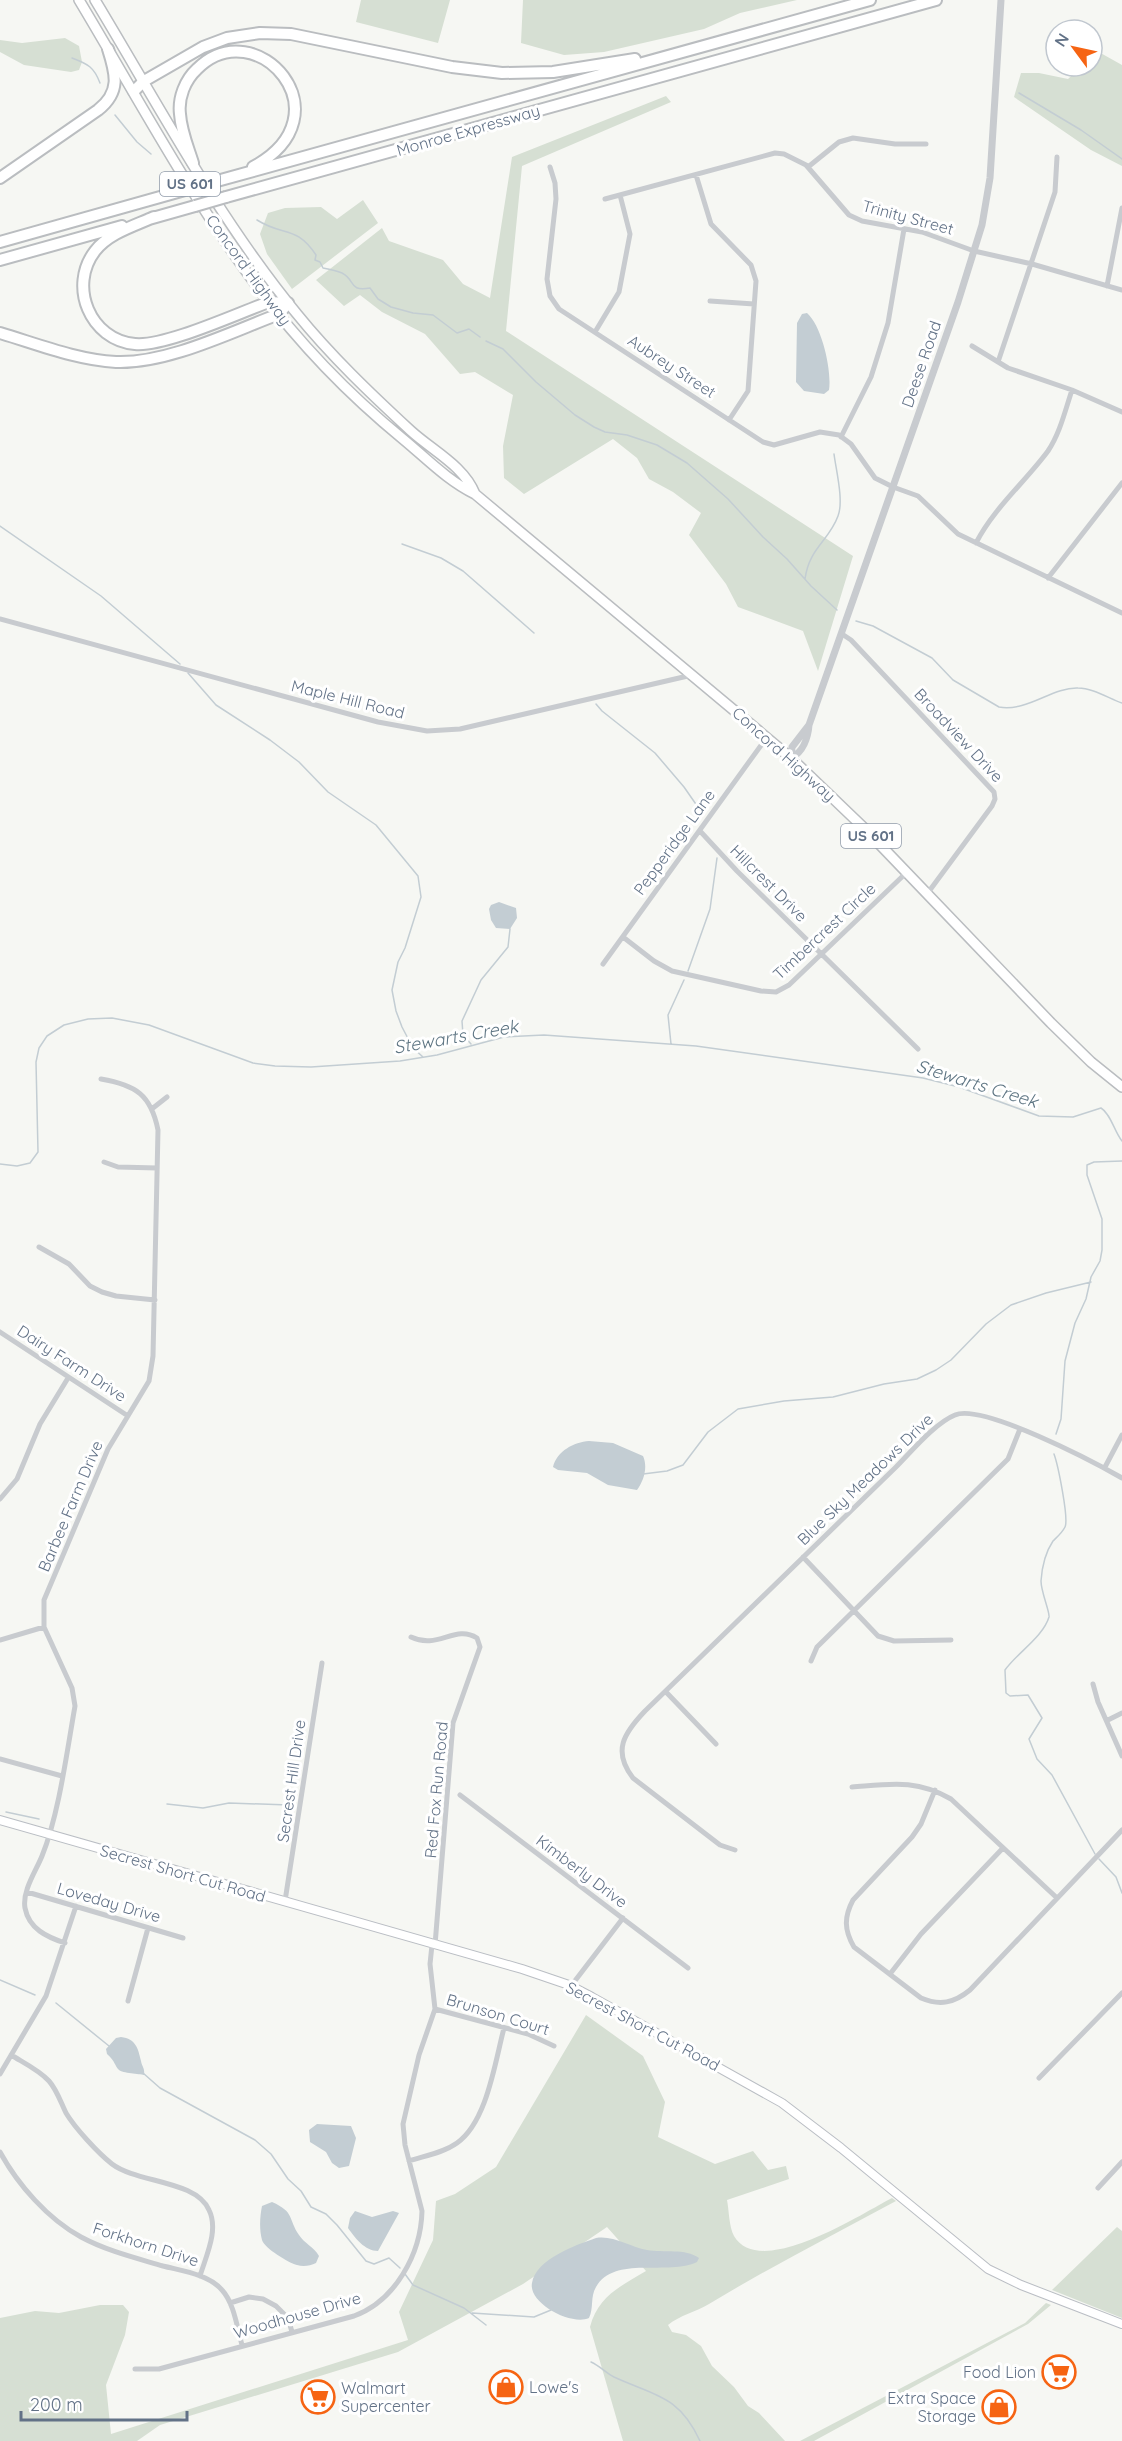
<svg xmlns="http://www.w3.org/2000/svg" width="1122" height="2441" font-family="Quicksand,sans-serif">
	<rect width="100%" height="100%" fill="#f6f7f3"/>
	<!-- green -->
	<path fill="#d6dfd3" d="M361,0H450L438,43L356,22Z
		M523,0H797L740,13L704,29L604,52L564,55L521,43Z
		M65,38L79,46L82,62L79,70L71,72L24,65L0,52V40L22,43Z
		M1097,51L1122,65V166L1091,150L1014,97L1021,73H1039L1068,79L1082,66H1092V56Z
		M666,96L671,102L522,166L506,331L853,556L818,671L803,631L738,607L726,584L689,535L701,513L673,492L649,479L637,458L613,439L524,494L504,478L503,446L513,395L475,372L460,374L425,334L382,312L360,295L344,306L316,280L382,228L389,241L443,260L463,284L490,298L512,157Z
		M363,200L378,223L292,289L267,254L260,234L268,213L285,208L321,207L337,219Z
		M586,2015L643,2056L665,2102L658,2137L715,2164L753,2151L768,2170L786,2166L789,2179L727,2200C729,2210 729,2227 734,2236C760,2280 861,2214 892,2198L896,2201C833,2235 770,2267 709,2304C696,2312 680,2315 668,2325L672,2332L686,2335L701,2346L712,2366L734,2387L748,2406L759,2413L785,2441H623L590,2327C598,2296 621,2286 646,2271L607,2227L523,2284L398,2352L160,2425L137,2441H0V2318L35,2311L59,2313L100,2305H123L129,2312L125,2335L106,2385L111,2434L408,2340L399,2312L433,2240L436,2201L455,2194L496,2167Z
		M1117,2227L1122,2231V2318L1052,2290Z
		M1046,2303L1051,2305L1028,2324L814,2441H800L1025,2323Z"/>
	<!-- water -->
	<path fill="#c3cdd3" d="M807,313C822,326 832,371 829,390L824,394L804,391L796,382L797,323L802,314Z
		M499,902L516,908L517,918L510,929L496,928L491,920L489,909L491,905Z
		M589,1441L613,1443L643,1456C648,1467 644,1480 637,1490L608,1485L587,1473L558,1470L553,1467C557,1451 574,1442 589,1441Z
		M121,2037C136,2039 138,2048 141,2061C142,2067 145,2068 144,2075C140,2074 122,2073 119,2070C114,2065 116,2062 107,2054L106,2049L116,2038Z
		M317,2124L351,2126L356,2138L349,2166L339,2168L332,2163L326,2152L310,2142L309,2130Z
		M272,2202C295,2212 288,2219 299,2235C304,2243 314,2247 319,2256L316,2263C310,2266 303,2267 297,2265C289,2263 264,2248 262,2240C259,2229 260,2216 262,2206Z
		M355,2211L372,2217L393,2211L399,2213L378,2251C365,2251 355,2238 348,2228L350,2218Z
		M596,2238C613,2235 630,2247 647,2250C664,2253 685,2248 699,2258L697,2262C669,2276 614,2255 596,2287C590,2297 594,2308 589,2318C571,2326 528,2303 532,2283C536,2259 576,2245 596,2238Z"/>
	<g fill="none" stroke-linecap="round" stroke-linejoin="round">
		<!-- stream -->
		<path stroke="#c3cdd3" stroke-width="1.5" d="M72,58C88,64 94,67 100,83
			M1019,93L1081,130L1122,159
			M115,115L137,142L151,154
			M257,220C284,237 296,225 316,255L315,260L320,262L323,268C328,269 337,271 342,273C356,280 348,292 370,288L378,299L391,307L413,313L433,315L457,333L469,329L480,337
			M486,341L503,349L536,382L575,415L594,427L605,432L627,435L657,445L687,463L728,499L763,537L787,559L811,586L837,610
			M0,526L101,596L180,664
			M402,544L441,558L463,571L534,633
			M805,579C809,548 829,541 838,516C844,501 836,470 834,454
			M856,621L873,626L932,658L953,680L999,707C1028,712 1052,687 1078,688C1093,688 1108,698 1122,703
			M188,673L216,705L270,740L299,762L328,792L376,825L418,876L421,897L405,948L398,962L392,990L396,1011L402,1027L413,1048L423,1057
			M596,704L602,711L655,753L684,787L700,810
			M688,971L710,909L717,858
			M471,1044L463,1035L462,1021L481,980L508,947L510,929
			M671,1044L668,1015L684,980
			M0,1164L17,1166L30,1163L38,1152L36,1062L39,1048L47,1036L64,1025L88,1019L112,1018L149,1025L253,1063L275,1066L311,1067L400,1061L437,1055L504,1037L544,1035L696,1046L923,1078L959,1087L1039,1116L1073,1117L1101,1108C1111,1114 1114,1131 1122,1141
			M1056,1434L1061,1419L1065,1361L1075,1323L1086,1299L1091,1277L1100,1261L1102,1250V1219L1087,1175V1165L1094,1162L1122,1161
			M1054,1454C1058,1465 1069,1519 1065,1527C1062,1533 1057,1537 1053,1541C1045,1553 1042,1566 1041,1581C1041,1592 1050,1612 1049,1617C1043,1637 1017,1653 1005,1670L1006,1693L1010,1696L1028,1695L1042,1718L1029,1739L1037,1759L1052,1775L1095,1854
			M643,1474L667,1471L683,1465L708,1432L738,1409L784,1401L833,1397L884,1384L917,1379L936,1370L951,1360L986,1324L1011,1305L1046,1293L1091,1282
			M167,1804L203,1808L229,1803L289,1805
			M6,1812L39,1819
			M1099,1859L1116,1877L1122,1893
			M0,1980L35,1995
			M56,2003L109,2046
			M143,2073L160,2088L255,2140L271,2154L288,2179L301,2191L311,2207L326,2214L337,2225L366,2261L374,2264L389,2258L400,2268
			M405,2274L413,2285L464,2308L486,2325
			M472,2313L534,2317L551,2310
			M591,2362C600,2366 606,2373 614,2377C655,2396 679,2395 700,2441"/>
		<defs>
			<path id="secondary" d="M0,1820L522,1969L569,1985L592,1997L782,2103L841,2148L988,2269L1021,2285L1122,2324"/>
			<path id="trunk" d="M79,0C136,95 190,196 256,285C298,342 348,394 403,439C426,458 448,481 475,494L791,758L864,828L1051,1023L1091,1062L1122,1087
				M95,0C159,106 218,218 297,314C331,356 371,394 411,431C433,451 464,466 475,494"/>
			<path id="motorway" d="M134,91L144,81L203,47L227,38L260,33L291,34L452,67L502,73L553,72L635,59
				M193,163C188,147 181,131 180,114C178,98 185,80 197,69C256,10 350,115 253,167
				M0,178L98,110C121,92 116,74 108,49
				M217,181L870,0
				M226,197L936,0
				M154,217C134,226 109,233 95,251C68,286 90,340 135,344C165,347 238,313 269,302L288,303
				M149,219L195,206
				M0,242L185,190
				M0,260L122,226
				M0,333C37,344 77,360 116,362C167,364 231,332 279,314L288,303"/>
		</defs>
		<!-- secondary casing -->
		<use href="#secondary" stroke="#babec4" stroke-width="10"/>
		<!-- trunk casing -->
		<use href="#trunk" stroke="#babdc0" stroke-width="12"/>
		<!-- motorway casing -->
		<use href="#motorway" stroke="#babdc0" stroke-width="14"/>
		<!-- minor -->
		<path stroke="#c8cbcf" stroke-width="5" d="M550,167L555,183L556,199L547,279L550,296L559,309L763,442L774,445L820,432L839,435L851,444L875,478L893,487L918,496L958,534L1122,613
			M808,167L839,142L853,138L895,144H926
			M696,175L711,224L751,265L756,281L748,391L729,420
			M605,199L775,153L784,154L806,165L849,215L862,221L922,232L974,251L1032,264L1122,290
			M1107,286L1122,208
			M710,301L754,304
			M595,332L619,292L630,234L620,195
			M972,346L1008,368L1072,390L1122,412
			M998,362L1055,192L1057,157
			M841,437L871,377L888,323L904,229
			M976,543C994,508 1025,482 1048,451C1060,433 1065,411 1072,390
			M1048,578L1122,483
			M0,619L378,722L427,731L460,729L692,675
			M842,634L851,640L994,792L995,799L992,806L927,894
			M700,831L737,871L918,1049
			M623,937L654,961L672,971L761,991L776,992L789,985L906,873
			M603,964L767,737
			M153,1108L167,1097
			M104,1162L118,1167L157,1168
			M39,1247L69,1264L90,1286L102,1292L116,1296L155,1300
			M0,1332L128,1416
			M1105,1467L1122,1435
			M0,1499L17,1479L40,1424L68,1378
			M803,1557L878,1636L894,1641L951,1640
			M411,1637C438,1650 455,1624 477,1638L480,1647L453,1723L435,1945
			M0,1640L44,1627
			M811,1661L817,1647L1008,1459L1020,1429
			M1093,1684L1098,1702L1122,1756
			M666,1692L716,1744
			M1108,1720L1122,1713
			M0,1759L62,1776
			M852,1787C891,1784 916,1779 951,1799L1057,1898
			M935,1790L921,1824L912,1837L853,1900C844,1917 844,1930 854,1947L921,1998C940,2006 954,2003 970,1990L1122,1830
			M460,1795L688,1968
			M735,1850L720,1845L633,1778C612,1751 624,1733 645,1711L896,1467C911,1452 935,1423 955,1415C982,1403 1094,1462 1122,1478
			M27,1892L183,1938
			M285,1901L322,1663
			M65,1943C47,1937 29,1929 25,1908C22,1891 36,1871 42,1856C59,1814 67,1751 75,1706L72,1688L44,1627V1600L108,1449L149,1381L153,1356L158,1130C151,1095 136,1085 101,1079
			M890,1974L921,1934L1003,1848
			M571,1986L623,1918
			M128,2001L148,1928
			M435,2009L528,2034L554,2046
			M11,2055C24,2063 39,2070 49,2081C57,2090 61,2103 66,2113C75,2128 98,2153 112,2164C137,2183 196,2180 209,2210C219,2230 206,2256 200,2276
			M0,2074L46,1996L76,1906
			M1039,2078L1122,1993
			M0,2152C18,2185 48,2219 81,2237C107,2251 136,2258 163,2266C182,2271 208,2274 222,2290C234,2303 237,2327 242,2345
			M409,2161C424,2156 443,2153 457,2143C487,2122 495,2062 504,2028
			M1098,2188L1122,2162
			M230,2303L249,2297L263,2299L276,2306L288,2318L292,2332
			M135,2369H159L354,2316C395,2301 421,2254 422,2211L405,2145L403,2124L419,2055L435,2009L430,1964L432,1945"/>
		<!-- tertiary -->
		<path stroke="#c8cbcf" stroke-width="7" d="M791,758C803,752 808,738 809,725L958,302L982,225L990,178L1001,0
			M791,758L792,747L809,725"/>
		<!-- secondary -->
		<use href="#secondary" stroke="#fff" stroke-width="8"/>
		<!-- trunk -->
		<use href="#trunk" stroke="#fff" stroke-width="9"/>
		<!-- motorway -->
		<use href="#motorway" stroke="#fff" stroke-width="10"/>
		<defs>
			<path id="motorway-bridge" d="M185,190L217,181
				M195,206L226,197"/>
		</defs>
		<!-- motorway-bridge casing -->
		<use href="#motorway-bridge" stroke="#babdc0" stroke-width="14" stroke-linecap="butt"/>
		<!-- motorway-bridge -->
		<use href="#motorway-bridge" stroke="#fff" stroke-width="10"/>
	</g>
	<!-- icons -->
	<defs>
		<symbol id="supermarket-ring" viewBox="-11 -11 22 22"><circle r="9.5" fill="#fff" stroke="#f66413" stroke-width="1.5"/><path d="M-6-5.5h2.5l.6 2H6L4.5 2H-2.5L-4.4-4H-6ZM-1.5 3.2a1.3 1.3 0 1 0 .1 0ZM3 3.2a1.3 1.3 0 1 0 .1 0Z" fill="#f66413"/></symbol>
		<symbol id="shop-ring" viewBox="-11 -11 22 22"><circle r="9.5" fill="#fff" stroke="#f66413" stroke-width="1.5"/><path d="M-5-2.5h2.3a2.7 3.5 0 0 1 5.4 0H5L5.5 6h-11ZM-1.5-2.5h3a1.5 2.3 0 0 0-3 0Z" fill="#f66413"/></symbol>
	</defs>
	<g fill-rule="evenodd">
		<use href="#supermarket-ring" x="1040" y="2353" width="38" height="38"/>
		<use href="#shop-ring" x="487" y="2368" width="38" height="38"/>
		<use href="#supermarket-ring" x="299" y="2378" width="38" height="38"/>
		<use href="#shop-ring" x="980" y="2388" width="38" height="38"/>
	</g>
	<g text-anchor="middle" stroke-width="6" stroke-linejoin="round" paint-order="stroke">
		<!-- shield labels -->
		<g fill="#fff" stroke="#919cab" stroke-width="1.5">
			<rect x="160" y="172" width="60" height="24" rx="4.5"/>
			<rect x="841" y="824" width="60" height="24" rx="4.5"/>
		</g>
		<g font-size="15" font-weight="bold" fill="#627287">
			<text x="190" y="189">US 601</text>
			<text x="871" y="841">US 601</text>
		</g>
		<!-- street labels -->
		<g font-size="16" fill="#627287" stroke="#fff">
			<text transform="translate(468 130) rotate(-16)" y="6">Monroe Expressway</text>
			<text transform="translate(908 217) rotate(15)" y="6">Trinity Street</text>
			<text transform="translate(249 270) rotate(54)" y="6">Concord Highway</text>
			<text transform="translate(921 364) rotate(-71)" y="6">Deese Road</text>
			<text transform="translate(672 366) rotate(33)" y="6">Aubrey Street</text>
			<text transform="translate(348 699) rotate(14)" y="6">Maple Hill Road</text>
			<text transform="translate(959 735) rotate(47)" y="6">Broadview Drive</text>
			<text transform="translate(784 754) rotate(42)" y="6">Concord Highway</text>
			<text transform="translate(674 842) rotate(-54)" y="6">Pepperidge Lane</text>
			<text transform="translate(769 883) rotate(45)" y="6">Hillcrest Drive</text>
			<text transform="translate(824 931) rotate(-43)" y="6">Timbercrest Circle</text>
			<text transform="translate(72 1363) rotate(33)" y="6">Dairy Farm Drive</text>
			<text transform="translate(865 1479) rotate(-44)" y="6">Blue Sky Meadows Drive</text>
			<text transform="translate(70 1506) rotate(-67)" y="6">Barbee Farm Drive</text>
			<text transform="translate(291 1781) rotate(-82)" y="6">Secrest Hill Drive</text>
			<text transform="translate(436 1790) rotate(-85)" y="6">Red Fox Run Road</text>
			<text transform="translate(582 1871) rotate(37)" y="6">Kimberly Drive</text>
			<text transform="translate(183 1873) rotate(16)" y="6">Secrest Short Cut Road</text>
			<text transform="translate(109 1902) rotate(16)" y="6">Loveday Drive</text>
			<text transform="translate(498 2014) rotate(17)" y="6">Brunson Court</text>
			<text transform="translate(643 2026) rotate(28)" y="6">Secrest Short Cut Road</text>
			<text transform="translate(146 2244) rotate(18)" y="6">Forkhorn Drive</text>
			<text transform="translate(297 2315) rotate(-16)" y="6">Woodhouse Drive</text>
		</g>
		<!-- poi labels -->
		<g font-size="16" fill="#627287" stroke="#fff" text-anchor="end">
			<text x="1036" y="2378">Food Lion</text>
			<text x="529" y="2393" text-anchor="start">Lowe's</text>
			<text x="341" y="2394" text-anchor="start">Walmart<tspan x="341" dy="18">Supercenter</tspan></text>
			<text x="976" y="2404">Extra Space<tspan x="976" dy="18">Storage</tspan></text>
		</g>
		<!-- water labels -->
		<g font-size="18" font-style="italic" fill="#5e7583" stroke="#fff">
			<text transform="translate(456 1037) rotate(-10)" y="6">Stewarts Creek</text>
			<text transform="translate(977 1084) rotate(17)" y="6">Stewarts Creek</text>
		</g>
	</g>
	<!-- north arrow -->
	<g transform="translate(1074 48) rotate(303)"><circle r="28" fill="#ffffff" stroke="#c0c7cf" stroke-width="1.5"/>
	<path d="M0-4.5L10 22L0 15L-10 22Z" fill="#f66413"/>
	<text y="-9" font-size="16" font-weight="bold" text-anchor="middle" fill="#627287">N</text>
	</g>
	<!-- scale -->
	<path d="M21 2411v9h166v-9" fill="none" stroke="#627287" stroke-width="3"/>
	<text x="30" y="2411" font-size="18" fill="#627287" stroke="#ffffff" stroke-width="4.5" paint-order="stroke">200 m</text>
</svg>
